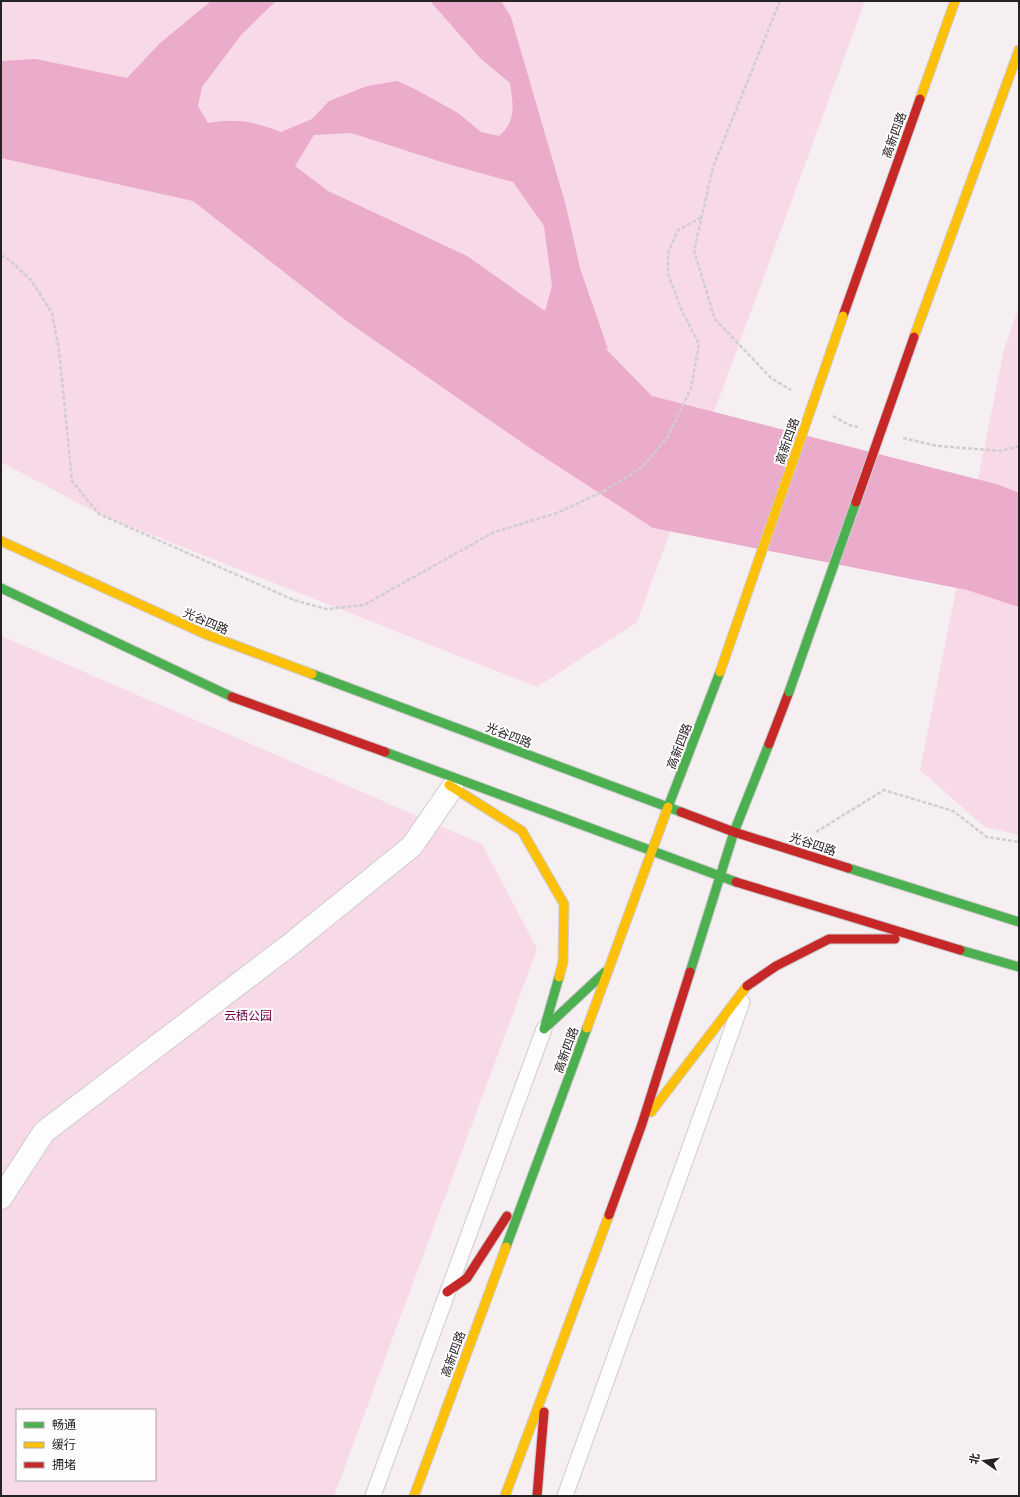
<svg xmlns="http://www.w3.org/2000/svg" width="1020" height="1497" font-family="'IBM Plex Sans','Noto Sans SC',sans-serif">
<rect width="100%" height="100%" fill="#f5eff2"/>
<path fill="#f8d9e7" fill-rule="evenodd" d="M1,1H865L637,622L537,687L99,514L1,462Z
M1019,307V835L985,827L920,770L1004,349Z
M1,636L482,844L537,949L334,1496H1ZM17,1410H155V1480H17Z"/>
<path fill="#ebabca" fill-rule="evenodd" d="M211,1H276L242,34L202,87L198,106L208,123C238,118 253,122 281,132L312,119L329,101L367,86L397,81L417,90L458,113L481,132L499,136C517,120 513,104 510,83L481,59L430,1H501L511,17L566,206L580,268L608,349L604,347L652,396L996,484L1019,493V607L967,590L653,528L527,446L348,322L193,201L1,158V61L36,59L127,78L160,43ZM351,133L448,164L513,182L544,226L552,286L545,311L467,256L328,191L295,166L314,135Z"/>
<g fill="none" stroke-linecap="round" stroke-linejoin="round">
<defs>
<path id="lane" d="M373,1496L544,1029
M565,1496L742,1002"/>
<path id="street" d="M1,1198L44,1132L291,944L412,846L452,788"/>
<path id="fast" d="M1,588L232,697
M312,674L681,812
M385,752L736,882
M668,807L720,672
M848,868L1019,922
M960,950L1019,967
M690,972L734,832L769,744
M544,1029L559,977
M544,1029L605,972
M506,1247L587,1028"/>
<path id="slow" d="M920,99L955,1
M914,337L1019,50
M1,541L205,634L312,674
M449,785L522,831L564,904L563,962L559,977
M587,1028L668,807
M651,1112L747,986
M414,1496L506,1247
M505,1496L609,1215"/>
<path id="jam" d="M843,316L920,99
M232,697L385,752
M769,744L789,692
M681,812L734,832L848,868
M736,882L960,950
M747,986L776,966L829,939H895
M609,1215L642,1124L690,972
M447,1292L467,1278L507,1216
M537,1496L544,1412"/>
</defs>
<use href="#lane" stroke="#cfcbcd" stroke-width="17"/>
<use href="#street" stroke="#cfcbcd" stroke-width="24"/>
<use href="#fast" stroke="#cfcbcd" stroke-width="11"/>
<use href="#slow" stroke="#cfcbcd" stroke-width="11"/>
<use href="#jam" stroke="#cfcbcd" stroke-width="11"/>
<path stroke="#d0cecf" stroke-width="2.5" stroke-dasharray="4 2" stroke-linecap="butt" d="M780,1L713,167L694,251L715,319L771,378L791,390
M1,256L6,257L31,280L52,313L59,350L72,481L99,514L294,600L326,609L364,605L494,532L557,513L604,491L641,468L667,438L691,388L699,344L683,313L668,274V253L678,230L702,217
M833,416L849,425L858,427
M903,438L938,446L1001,451L1019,446
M816,832L884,790L953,811L987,837L1019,842"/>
<use href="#lane" stroke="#fefdfd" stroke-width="15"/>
<use href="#street" stroke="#fefdfd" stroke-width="22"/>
<use href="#fast" stroke="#4caf50" stroke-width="9"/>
<use href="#slow" stroke="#ffc107" stroke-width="9"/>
<use href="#jam" stroke="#c62828" stroke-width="9"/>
<defs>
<path id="fast-bridge" d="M789,692L856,502"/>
<path id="slow-bridge" d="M720,672L843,316"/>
<path id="jam-bridge" d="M856,502L914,337"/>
</defs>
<use href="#fast-bridge" stroke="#cfcbcd" stroke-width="11" stroke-linecap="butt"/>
<use href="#slow-bridge" stroke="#cfcbcd" stroke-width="11" stroke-linecap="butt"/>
<use href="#jam-bridge" stroke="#cfcbcd" stroke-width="11" stroke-linecap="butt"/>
<use href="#fast-bridge" stroke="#4caf50" stroke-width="9"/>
<use href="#slow-bridge" stroke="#ffc107" stroke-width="9"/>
<use href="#jam-bridge" stroke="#c62828" stroke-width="9"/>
</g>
<g text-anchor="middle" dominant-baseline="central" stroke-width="4" stroke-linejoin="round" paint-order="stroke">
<g font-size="12" fill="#252223" stroke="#fffdfd">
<text transform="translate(894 135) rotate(-70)">高新四路</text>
<text transform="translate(787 441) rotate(-71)">高新四路</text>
<text transform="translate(206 621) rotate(23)">光谷四路</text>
<text transform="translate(509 735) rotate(21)">光谷四路</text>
<text transform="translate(679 746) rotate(-69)">高新四路</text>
<text transform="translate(813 844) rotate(18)">光谷四路</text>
<text transform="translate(566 1050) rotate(-70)">高新四路</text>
<text transform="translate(453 1354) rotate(-70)">高新四路</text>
</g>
<g font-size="12" fill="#6e0046" stroke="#fffdfd">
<text x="248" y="1015">云栖公园</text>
</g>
</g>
<rect width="1020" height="1497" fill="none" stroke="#252223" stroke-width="4"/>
<rect x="16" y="1409" width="140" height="72" fill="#fffdfd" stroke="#a8a5a6"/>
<rect x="24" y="1422" width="20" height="6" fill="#4caf50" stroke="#a8a5a6"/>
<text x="52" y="1429" font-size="12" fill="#252223">畅通</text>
<rect x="24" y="1442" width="20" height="6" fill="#ffc107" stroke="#a8a5a6"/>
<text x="52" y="1449" font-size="12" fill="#252223">缓行</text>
<rect x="24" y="1462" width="20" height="6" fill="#c62828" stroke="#a8a5a6"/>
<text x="52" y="1469" font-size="12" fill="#252223">拥堵</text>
<g transform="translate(984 1461) rotate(283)" stroke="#fffdfd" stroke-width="3" paint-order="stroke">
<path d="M0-3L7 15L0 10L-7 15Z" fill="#252223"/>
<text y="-6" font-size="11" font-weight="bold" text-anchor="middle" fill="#252223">北</text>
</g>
</svg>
